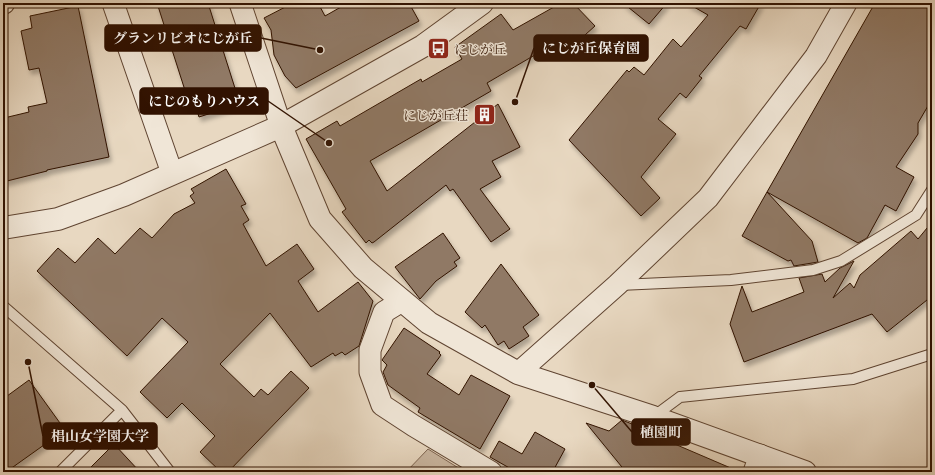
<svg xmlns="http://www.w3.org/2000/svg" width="935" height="475" font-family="'IM FELL French Canon','Noto Serif JP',serif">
<defs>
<filter id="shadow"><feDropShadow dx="2.5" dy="4.5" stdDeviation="2" flood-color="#0004"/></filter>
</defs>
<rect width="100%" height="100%" fill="#e8d8c1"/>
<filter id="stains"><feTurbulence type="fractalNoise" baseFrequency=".005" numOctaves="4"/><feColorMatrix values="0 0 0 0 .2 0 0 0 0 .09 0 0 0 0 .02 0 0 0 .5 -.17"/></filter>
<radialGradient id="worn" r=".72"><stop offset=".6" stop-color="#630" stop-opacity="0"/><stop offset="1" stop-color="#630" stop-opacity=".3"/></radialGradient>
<path fill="#c9b6a0" stroke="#7d6450" d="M428,449L465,472H406Z"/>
<path fill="#907965" stroke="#311201" filter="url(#shadow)" d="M157,3H208L240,104L199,117L195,104L190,106Z
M293,3H318L325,16L348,3H409L419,21L296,88L285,76L274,55L271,30L264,18Z
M561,3H573L595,26L566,52L557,42L487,83L491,91L370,161L387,191L498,104L520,147L492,161L501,177L480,189L510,229L491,242L453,189L450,191L446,185L374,242L372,243L369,240L366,243L342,212L346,209L306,139L337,121L340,126L421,79L422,82L462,59L455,47L501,14L513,30Z
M623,3H667L649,24Z
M687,3H761L746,29L740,26L699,76L702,78L686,98L680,93L658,119L676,134L641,177L660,198L641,216L569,140L627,70L629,72L634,67L644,75L673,39L681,47L708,15Z
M875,3H932V99L918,123V134L896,167L914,177L896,211L885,205L867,238L858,243L767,192Z
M78,6L109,157L47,170V171L3,182V131L7,130L4,118L29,112L28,107L47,103L39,68L29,70L21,31L32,28L30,16Z
M226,169L246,204L241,206L249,220L243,224L266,266L297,244L314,269L298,281L318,312L358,282L373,301L359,346L345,355L342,352L335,356L333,353L311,367L270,313L220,364L254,397L261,389L268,395L291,371L309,388L228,472H221L200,452L215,436L182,403L167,418L140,392L188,342L162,318L127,356L37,271L58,248L75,263L98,238L115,254L140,228L152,238L174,214L195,203L190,196L194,193L191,189Z
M767,192L812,241L818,262L794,266L791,260L788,261L742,236Z
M932,222V296L887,332L872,314L744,362L730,324L742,286L752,312L804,292L799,278L822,274L825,282L840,268L854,261L833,298L850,283L854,288L860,275L911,231L918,239Z
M443,233L460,258L454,262L457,266L436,281L420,299L395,267Z
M501,264L539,315L523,327L529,336L509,349L504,341L498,345L485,325L482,328L465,312Z
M404,328L440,352L439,353L441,355L427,374L459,395L471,375L510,396L480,449L418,412L420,408L388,385L383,372L387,365L382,360Z
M29,380L65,430L6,472H3V399Z
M622,420L657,434L656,436L740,472H626L586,423L609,431Z
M535,432L565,449L553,471L554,472H512L513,470L490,457L499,441L522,454Z
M114,444L140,472H86Z"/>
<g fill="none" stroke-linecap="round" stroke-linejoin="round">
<defs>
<path id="service" d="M619,285L731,280L813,270L841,261L916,215L932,190
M3,306L122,410L170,472
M653,417L680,397L853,379L932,354
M60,472L122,410"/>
<path id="minor" d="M3,3H4
M113,3L172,173
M240,3L281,126
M402,301L384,312L370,350V372L382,405L414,426L491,472
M518,373L617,285L708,198L816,56L846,3
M754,472L760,455"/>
<path id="tertiary" d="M281,126L320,219L363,268L429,323L518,373L653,417L805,472
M3,228L58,219L124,195L281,126L423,46L482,3"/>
</defs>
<use href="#service" stroke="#5f4431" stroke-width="12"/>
<use href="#minor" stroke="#5f4431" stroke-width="23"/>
<use href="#tertiary" stroke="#5f4431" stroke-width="24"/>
<use href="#service" stroke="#f0e6d7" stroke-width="10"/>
<use href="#minor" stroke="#f0e6d7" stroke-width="21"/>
<use href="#tertiary" stroke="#f0e6d7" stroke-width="22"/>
</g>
<defs>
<symbol id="bus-square" viewBox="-11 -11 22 22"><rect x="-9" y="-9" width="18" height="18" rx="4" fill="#8f2418" stroke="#f0e6d7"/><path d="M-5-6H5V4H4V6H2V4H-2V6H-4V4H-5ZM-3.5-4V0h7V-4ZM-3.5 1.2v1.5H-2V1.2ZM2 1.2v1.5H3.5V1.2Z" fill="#fff"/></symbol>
<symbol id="building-square" viewBox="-11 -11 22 22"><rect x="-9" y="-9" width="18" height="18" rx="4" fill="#8f2418" stroke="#f0e6d7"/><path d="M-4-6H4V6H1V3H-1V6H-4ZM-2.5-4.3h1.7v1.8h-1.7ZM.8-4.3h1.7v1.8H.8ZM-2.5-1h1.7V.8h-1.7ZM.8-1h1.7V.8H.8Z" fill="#fff"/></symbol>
</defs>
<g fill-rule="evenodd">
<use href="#bus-square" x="426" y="36" width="25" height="25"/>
<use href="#building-square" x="472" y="102" width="25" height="25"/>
</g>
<g text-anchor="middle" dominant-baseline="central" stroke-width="3" stroke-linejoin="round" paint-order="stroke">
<g font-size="13" fill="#311201" stroke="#f0e6d7" text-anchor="start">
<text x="454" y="49">にじが丘</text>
<text x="468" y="115" text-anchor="end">にじが丘荘</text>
</g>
</g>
<path fill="none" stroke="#311201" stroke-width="1.5" d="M320 50L261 38M515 102L534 48M329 143L268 101M592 385L632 432M28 362L43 436"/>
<g fill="#311201" stroke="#f0e6d7" stroke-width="1.5">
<circle cx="320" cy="50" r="4"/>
<circle cx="515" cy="102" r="4"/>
<circle cx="329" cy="143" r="4"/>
<circle cx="592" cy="385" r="4"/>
<circle cx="28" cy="362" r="4"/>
</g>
<g fill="#311201" stroke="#311201" stroke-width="1.5">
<rect x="105" y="25" width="156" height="26" rx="4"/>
<rect x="534" y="35" width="114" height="26" rx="4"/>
<rect x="140" y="88" width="128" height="26" rx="4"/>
<rect x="632" y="419" width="58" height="26" rx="4"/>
<rect x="43" y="423" width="114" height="26" rx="4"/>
</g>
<g font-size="14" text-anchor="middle" font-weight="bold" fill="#fff">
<text x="183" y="43">グランリビオにじが丘</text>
<text x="591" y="53">にじが丘保育園</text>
<text x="204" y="106">にじのもりハウス</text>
<text x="661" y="437">植園町</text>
<text x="100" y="441">椙山女学園大学</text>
</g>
<rect width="935" height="475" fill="none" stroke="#e8d8c1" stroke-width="16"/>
<rect x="4" y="4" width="927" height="467" fill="none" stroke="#311201" stroke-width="2"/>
<rect x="8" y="8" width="919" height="459" fill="none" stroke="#311201"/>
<rect width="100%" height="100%" filter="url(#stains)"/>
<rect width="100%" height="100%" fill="url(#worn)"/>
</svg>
